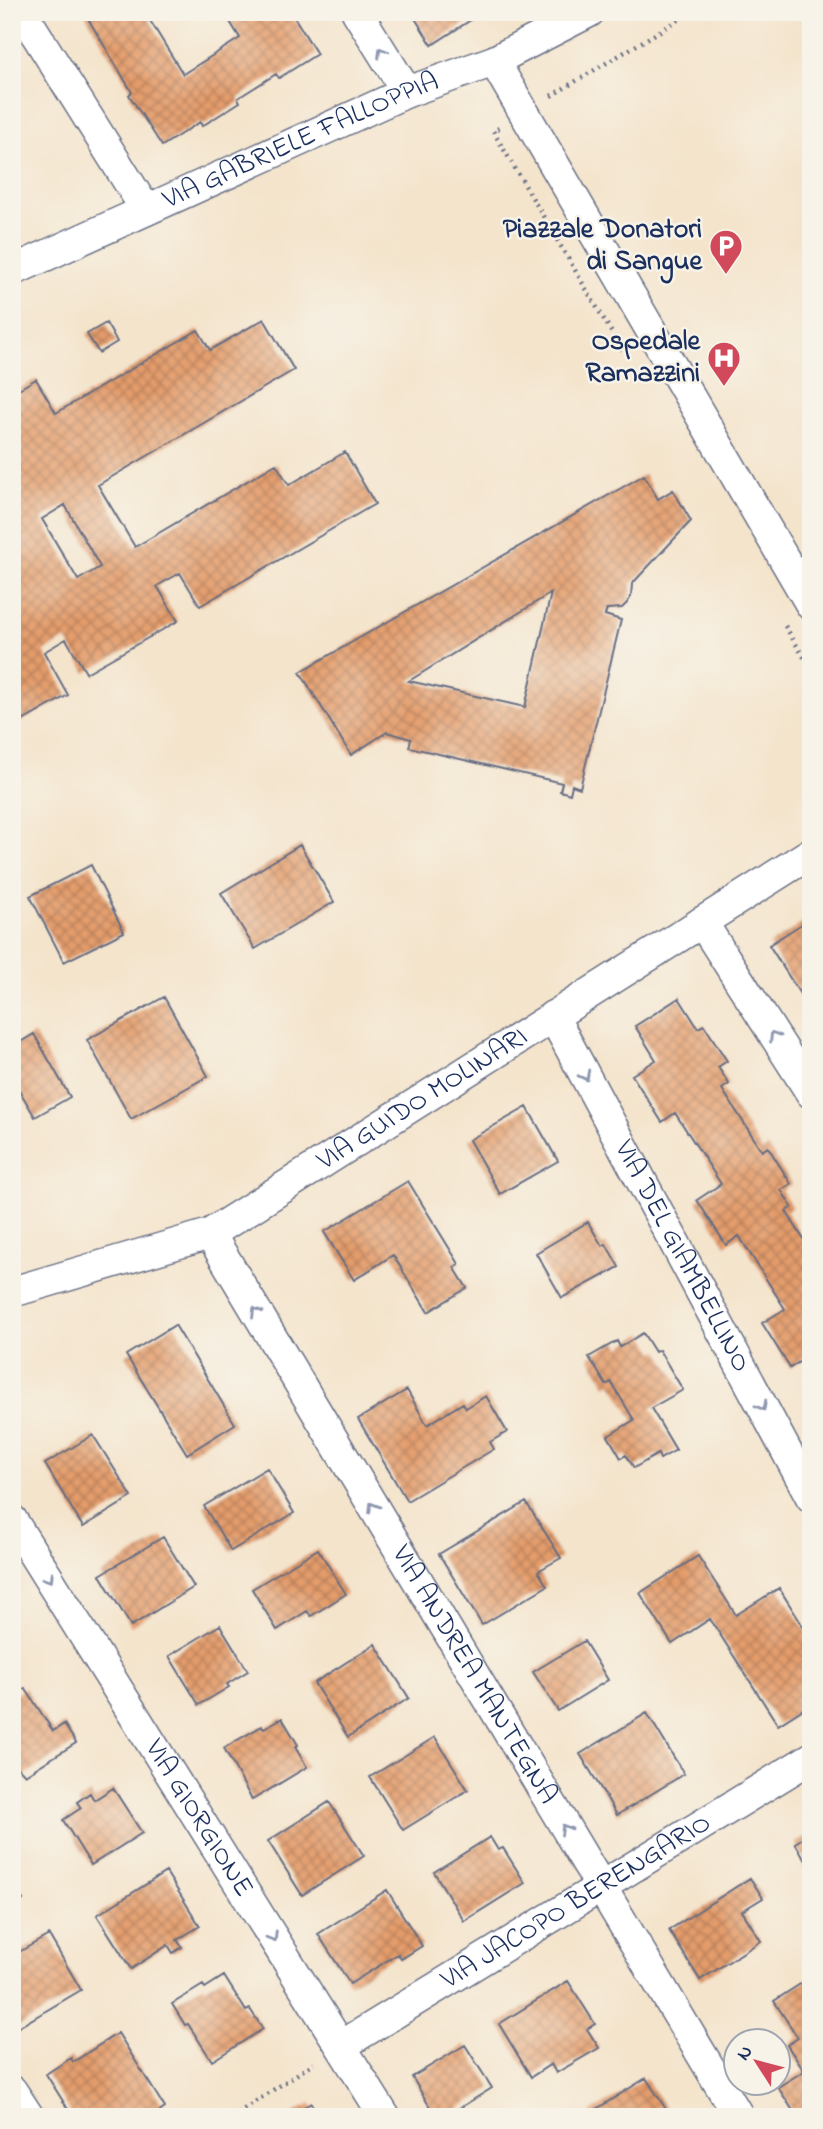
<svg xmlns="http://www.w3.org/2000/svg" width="823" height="2129" font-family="'Indie Flower',sans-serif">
<defs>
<pattern id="building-cross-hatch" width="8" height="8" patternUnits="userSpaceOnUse" patternTransform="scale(1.75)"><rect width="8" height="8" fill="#e49c6b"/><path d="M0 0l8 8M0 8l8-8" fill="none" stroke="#b8805b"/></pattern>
</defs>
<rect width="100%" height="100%" fill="#f7f3e8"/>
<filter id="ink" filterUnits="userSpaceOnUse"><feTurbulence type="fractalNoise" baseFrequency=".0143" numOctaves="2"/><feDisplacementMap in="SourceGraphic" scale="14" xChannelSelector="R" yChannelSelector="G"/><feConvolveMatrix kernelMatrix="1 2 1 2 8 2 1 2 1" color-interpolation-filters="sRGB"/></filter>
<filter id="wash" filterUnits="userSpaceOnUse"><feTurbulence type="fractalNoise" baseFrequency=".00686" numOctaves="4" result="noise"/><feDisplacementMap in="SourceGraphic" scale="28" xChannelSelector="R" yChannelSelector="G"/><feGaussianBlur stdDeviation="1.57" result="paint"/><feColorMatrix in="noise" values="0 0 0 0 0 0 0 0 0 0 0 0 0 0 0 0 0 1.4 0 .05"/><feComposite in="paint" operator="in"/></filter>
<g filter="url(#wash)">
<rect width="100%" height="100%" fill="#f4e4cc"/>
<g id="blocks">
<path fill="url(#building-cross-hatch)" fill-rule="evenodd" d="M84,12H153L155,16L149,19L183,74L240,38L224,12H291L317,54L279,78L276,74L238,98L240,102L202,126L200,122L162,146L129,95L132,92Z
M411,12H483L432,45Z
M264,319L294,370L98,485L135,547L276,464L289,485L345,452L375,504L200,606L180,573L157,586L178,621L86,673L66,639L44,652L68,695L12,727V618L15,616L12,611V393L36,379L56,413L198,330L210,350ZM65,505L100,567L78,580L42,519Z
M106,323L117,342L99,353L87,334Z
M644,475L658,499L673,490L691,521L632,584L631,597L627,603L622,608L607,609L605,615L621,620L580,788L572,785L570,794L560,791L562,783L409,747L411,739L387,732L351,755L300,672ZM551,593L525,707L409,681Z
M300,845L334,902L255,949L221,893Z
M91,865L124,932L64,962L30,896Z
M811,918V991L802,997L769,945Z
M164,997L208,1076L131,1119L87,1040Z
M679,998L698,1028L704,1025L727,1061L718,1067L729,1084L722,1089L762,1151L768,1147L791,1184L781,1190L792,1207L786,1211L811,1251V1354L790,1368L762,1323L785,1309L739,1236L726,1245L697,1200L721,1184L675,1113L662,1122L632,1075L656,1060L635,1026Z
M34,1034L70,1097L35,1117L12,1078V1047Z
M527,1107L558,1161L500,1194L469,1140Z
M408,1181L459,1264L454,1267L467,1288L428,1312L393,1255L354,1280L324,1232Z
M588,1222L602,1246L606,1244L619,1267L562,1298L536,1253Z
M175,1325L235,1424L187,1454L126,1355Z
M643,1333L655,1352L659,1350L683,1390L651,1408L676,1450L660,1459L658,1454L634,1468L626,1455L621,1458L608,1436L634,1420L611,1382L606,1385L589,1357L617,1341L620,1347Z
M407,1390L427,1425L463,1403L466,1408L486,1396L507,1432L490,1442L494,1449L407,1501L358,1419Z
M93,1435L132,1497L83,1527L45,1464Z
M267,1468L294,1513L231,1551L204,1506Z
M526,1502L561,1558L538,1571L547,1586L482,1625L439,1554Z
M163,1537L194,1587L131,1626L100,1575Z
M318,1549L346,1594L311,1616L307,1611L277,1630L252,1589Z
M698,1556L736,1615L779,1588L811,1639V1704L778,1725L710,1619L672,1644L640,1593Z
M220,1625L248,1671L227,1684L229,1687L199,1705L169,1656Z
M584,1641L608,1680L558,1711L533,1672Z
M375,1644L409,1698L348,1737L314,1683Z
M25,1688L53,1731L64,1724L76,1743L25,1775L12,1761V1696Z
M647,1713L684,1774L617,1815L580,1754Z
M282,1718L298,1745L295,1747L307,1767L252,1800L224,1748L262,1726L264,1728Z
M435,1737L468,1790L403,1830L370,1777Z
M113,1788L142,1833L91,1865L63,1820L81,1808L77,1802L90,1793L94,1800Z
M329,1802L364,1856L302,1895L268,1841Z
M811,1833V1869L795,1843Z
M490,1837L498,1850L503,1848L525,1883L464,1921L434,1872Z
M166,1872L200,1926L177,1940L182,1947L173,1953L168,1945L131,1969L97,1915Z
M750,1878L763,1898L742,1911L761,1941L700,1980L669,1930Z
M12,1883L23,1900L12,1907Z
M387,1890L422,1946L401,1959L398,1954L350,1984L318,1934Z
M49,1935L81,1990L12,2031V1956Z
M224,1976L246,2011L250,2009L263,2029L212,2061L188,2024L185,2025L172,2004L203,1985L205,1988Z
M811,1977V2117H797L778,2087L804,2071L787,2045L798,2038L774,2001Z
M568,1981L595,2024L587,2029L599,2048L556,2073L551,2064L531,2077L499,2024Z
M118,2033L165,2108L152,2117H73L46,2074L71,2058L73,2062Z
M465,2045L492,2088L445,2117H436L412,2077Z
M646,2078L671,2117H593L590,2113Z
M311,2103L319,2117H287Z"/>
</g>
</g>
<g filter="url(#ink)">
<use href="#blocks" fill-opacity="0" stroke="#676e84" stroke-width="2"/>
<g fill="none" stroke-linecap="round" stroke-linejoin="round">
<defs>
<g id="street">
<path d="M22,12L146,210"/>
<path d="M357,12L407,92"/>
<path d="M494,61L811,605"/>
<path id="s1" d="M12,271L407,92L494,61L589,12"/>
<path d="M702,922L811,1093"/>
<path id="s2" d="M553,1016L811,1497"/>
<path id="s3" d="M210,1234L739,2117"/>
<path id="s4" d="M12,1292L210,1234L811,853"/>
<path id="s5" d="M12,1520L385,2117"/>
<path id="s6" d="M341,2046L811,1758"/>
<path d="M12,2091L29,2117"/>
</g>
</defs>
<use href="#street" stroke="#676e84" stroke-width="33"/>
<path stroke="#676e84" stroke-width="4.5" stroke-dasharray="2 5" stroke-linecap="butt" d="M551,96L692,12
M499,128L493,131L622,350
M785,626L811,669
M232,2117L314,2063"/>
<use href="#street" stroke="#fff" stroke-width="30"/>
</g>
<defs><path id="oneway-chevron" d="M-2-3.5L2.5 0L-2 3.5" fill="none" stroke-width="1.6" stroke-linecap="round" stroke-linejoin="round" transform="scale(1.75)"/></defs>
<g stroke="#8d97ae">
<use href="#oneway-chevron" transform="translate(382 52) rotate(-122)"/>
<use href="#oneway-chevron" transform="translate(774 1036) rotate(-122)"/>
<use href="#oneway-chevron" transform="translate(585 1076) rotate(62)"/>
<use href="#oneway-chevron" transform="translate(256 1312) rotate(-121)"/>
<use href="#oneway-chevron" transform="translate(762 1406) rotate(62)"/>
<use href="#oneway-chevron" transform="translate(373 1507) rotate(-121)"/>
<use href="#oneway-chevron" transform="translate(49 1578) rotate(58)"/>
<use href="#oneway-chevron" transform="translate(565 1829) rotate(-121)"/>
<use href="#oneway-chevron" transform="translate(273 1937) rotate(58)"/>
</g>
</g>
<defs>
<symbol id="parking-pin" viewBox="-11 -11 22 30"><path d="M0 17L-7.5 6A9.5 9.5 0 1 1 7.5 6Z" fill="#d1495b" stroke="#f7f3e8"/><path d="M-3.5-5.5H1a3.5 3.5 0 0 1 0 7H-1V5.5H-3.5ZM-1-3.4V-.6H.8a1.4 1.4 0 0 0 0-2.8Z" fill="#fff"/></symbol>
<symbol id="hospital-pin" viewBox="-11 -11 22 30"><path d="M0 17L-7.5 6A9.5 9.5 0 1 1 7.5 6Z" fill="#d1495b" stroke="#f7f3e8"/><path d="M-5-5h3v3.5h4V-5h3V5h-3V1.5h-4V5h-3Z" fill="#fff"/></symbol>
</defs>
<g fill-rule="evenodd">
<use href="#parking-pin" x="707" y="227" width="38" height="52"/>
<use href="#hospital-pin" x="705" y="339" width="38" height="52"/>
</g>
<g text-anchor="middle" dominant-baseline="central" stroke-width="5" stroke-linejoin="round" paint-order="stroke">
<g font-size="28" fill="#1b2f5e" stroke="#f7f3e8">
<text stroke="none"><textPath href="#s1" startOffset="317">VIA GABRIELE FALLOPPIA</textPath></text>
<text stroke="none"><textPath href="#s4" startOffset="458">VIA GUIDO MOLINARI</textPath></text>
<text stroke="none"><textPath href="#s2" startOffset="273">VIA DEL GIAMBELLINO</textPath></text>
<text stroke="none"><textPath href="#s3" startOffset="514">VIA ANDREA MANTEGNA</textPath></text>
<text stroke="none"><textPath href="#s5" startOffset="352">VIA GIORGIONE</textPath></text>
<text stroke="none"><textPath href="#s6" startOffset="276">VIA JACOPO BERENGARIO</textPath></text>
</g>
<g font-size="28" font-weight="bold" fill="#1b2f5e" stroke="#f7f3e8" text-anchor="end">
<text x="702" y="230">Piazzale Donatori<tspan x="702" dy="32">di Sangue</tspan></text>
<text x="700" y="342">Ospedale<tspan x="700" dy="32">Ramazzini</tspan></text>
</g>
</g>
<rect width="823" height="2129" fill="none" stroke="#f7f3e8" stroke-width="42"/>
<g transform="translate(757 2062) rotate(306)"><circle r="33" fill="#f7f3e8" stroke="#9fa5b1" stroke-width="2"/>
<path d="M0-5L12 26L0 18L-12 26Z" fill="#d1495b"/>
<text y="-10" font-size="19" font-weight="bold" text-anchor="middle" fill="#1b2f5e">N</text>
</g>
</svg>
